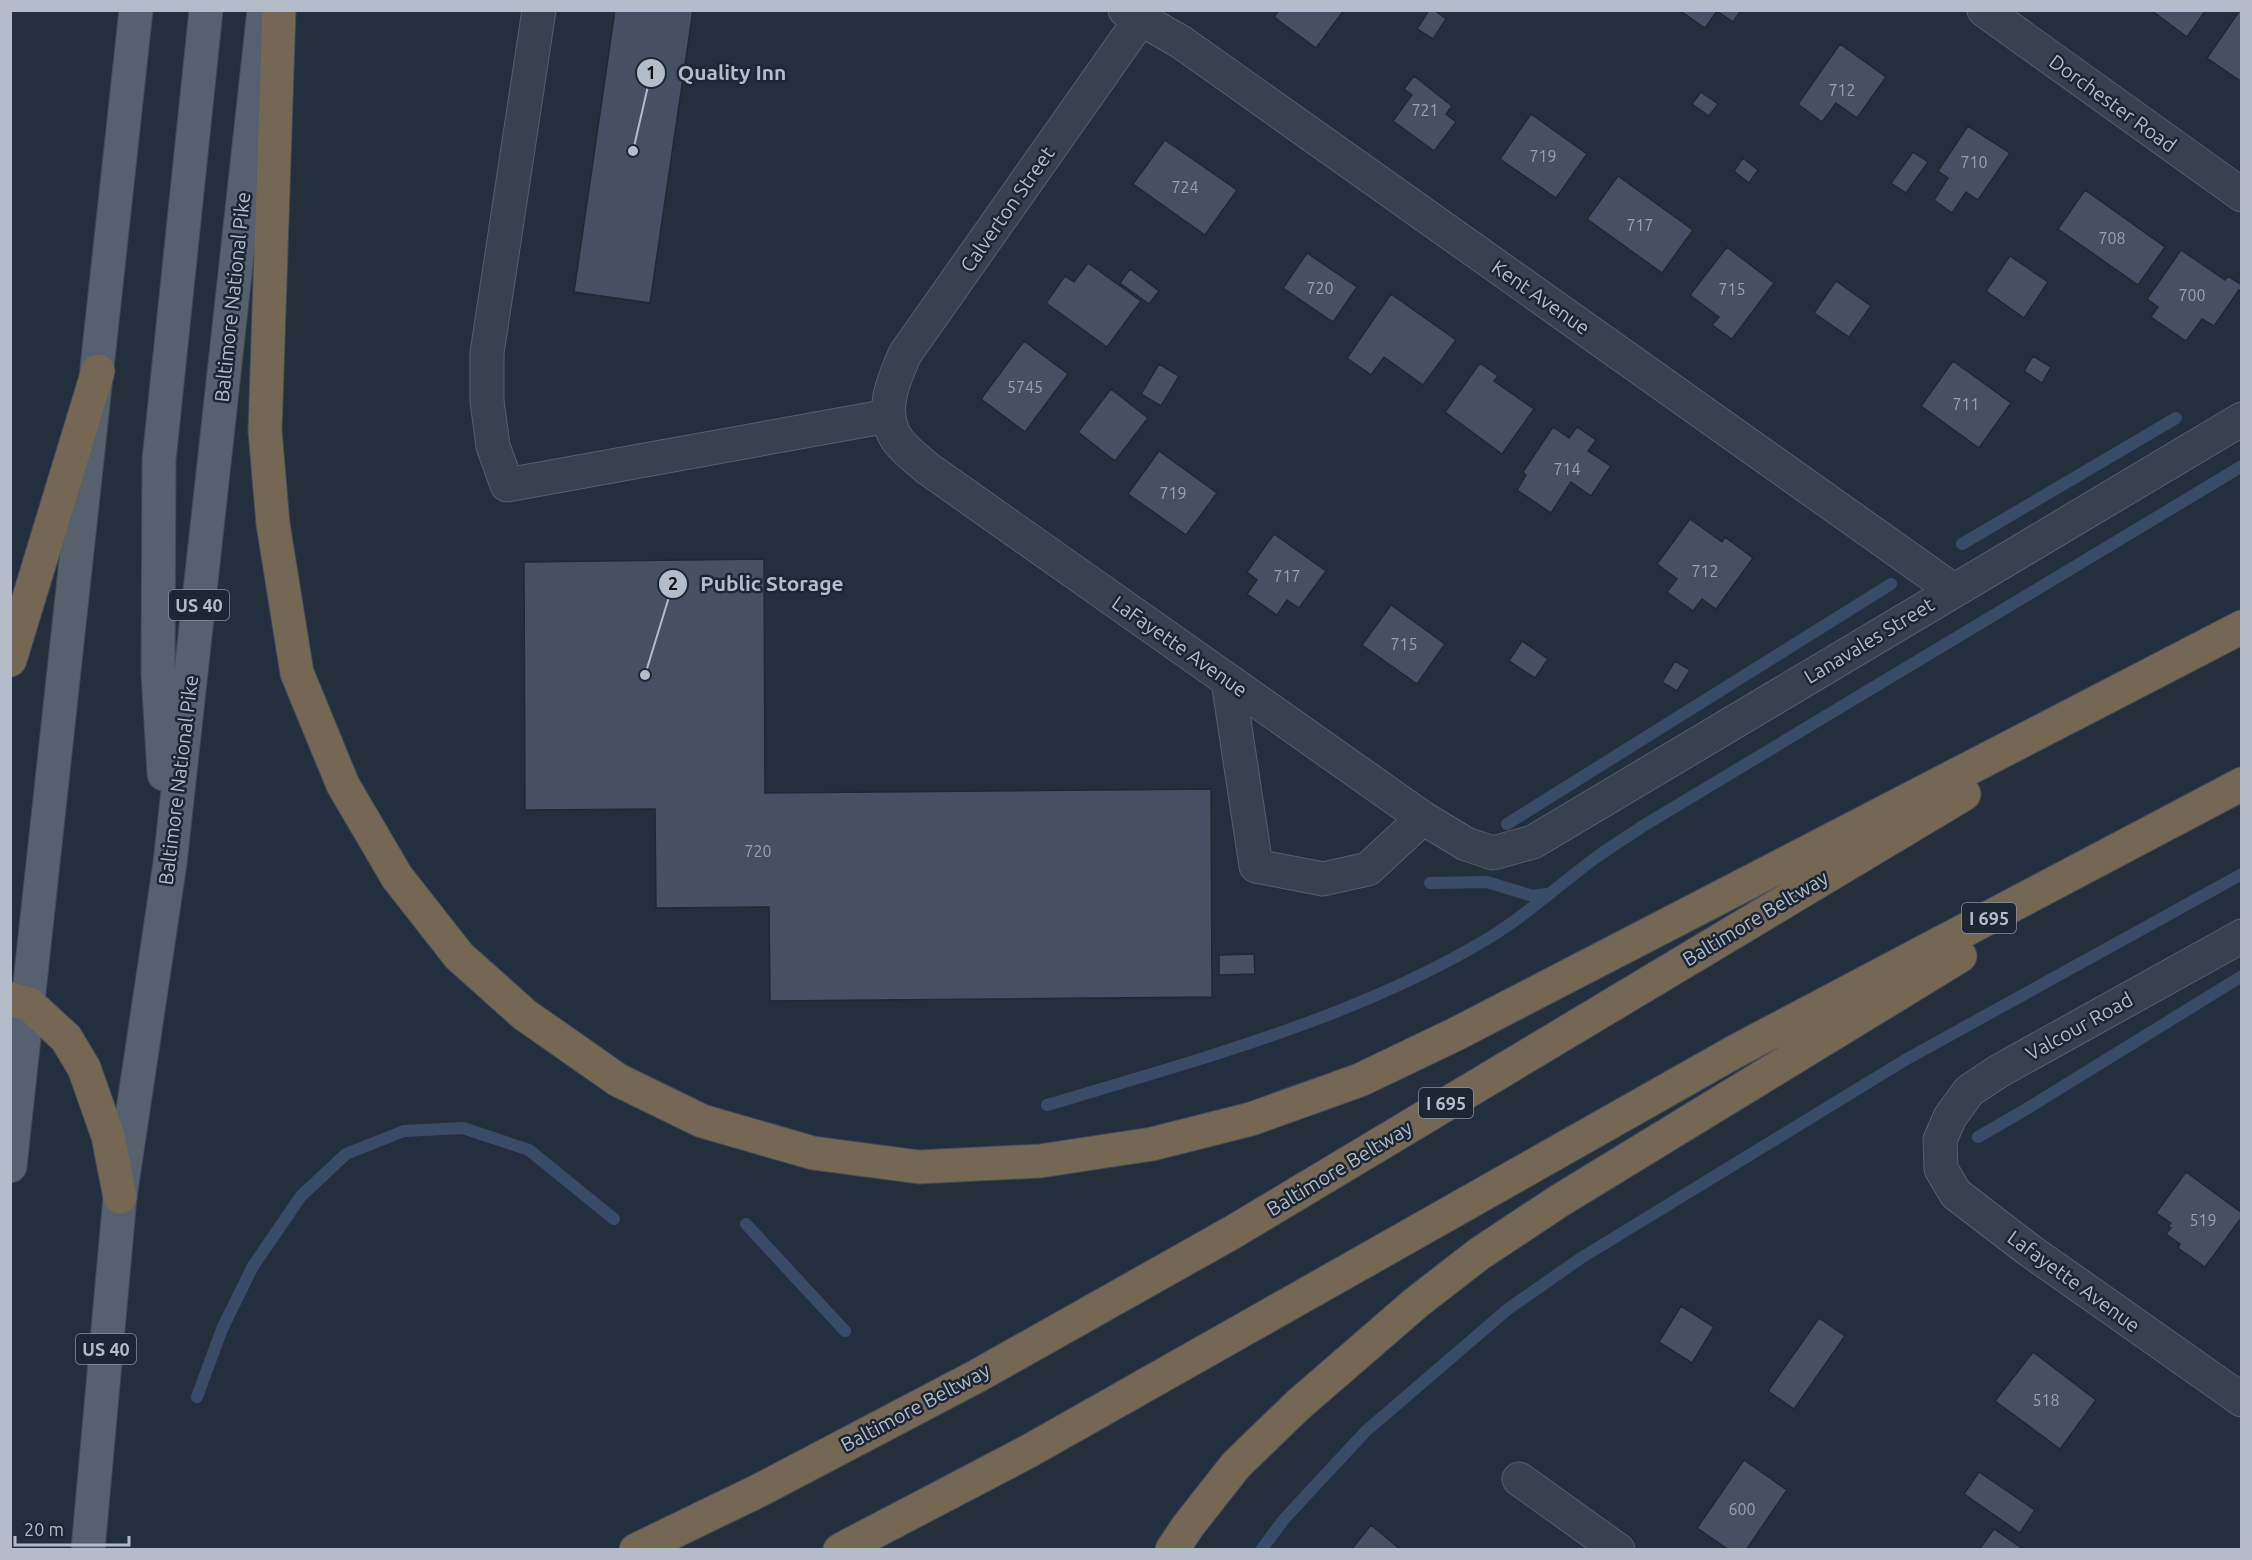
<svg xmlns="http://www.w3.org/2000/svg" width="2252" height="1560" font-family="Ubuntu,sans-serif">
<rect width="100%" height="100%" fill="#242f3e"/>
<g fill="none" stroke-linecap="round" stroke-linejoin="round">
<path stroke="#394c67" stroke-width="12" d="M1962,544L2176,418
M1507,824L1891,584
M1430,883L1487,882L1533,896L1546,894
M1047,1105C1194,1061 1360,1017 1492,936C1528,914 1560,884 1594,859C1610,847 1627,837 1643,826L2242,466
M1978,1137L2023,1111L2242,976
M746,1224L845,1331
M197,1397L222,1329L253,1266L301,1196L346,1154L404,1131L463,1128L529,1150L614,1219
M1261,1550L1285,1518L1366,1431L1508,1309L1581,1258L1905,1060L2242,874"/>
</g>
<path fill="#455162" stroke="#1f2835" stroke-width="1.5" d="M615,10H693L650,303L574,292Z
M1279,10H1344L1316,48L1274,17Z
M1429,10H1434L1446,19L1433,39L1417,29Z
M1679,10H1741L1733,22L1717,11L1705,28Z
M2151,10H2206L2187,37Z
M2240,10H2242V82L2207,58Z
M1840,44L1886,77L1857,118L1836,103L1822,122L1798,104Z
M1414,76L1452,106L1446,114L1456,122L1434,151L1393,121L1412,95L1404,89Z
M1701,92L1718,104L1709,116L1692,104Z
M1531,114L1587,154L1556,198L1500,159Z
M1968,126L2010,153L1978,200L1966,192L1952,213L1934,200L1948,178L1938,171Z
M1165,140L1237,190L1205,235L1133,184Z
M1913,152L1928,162L1906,193L1891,183Z
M1743,158L1758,170L1749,183L1734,171Z
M1618,176L1693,230L1662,273L1587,219Z
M2085,190L2165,247L2138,285L2058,229Z
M1727,247L1774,283L1732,339L1712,325L1719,317L1690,295Z
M2181,250L2225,280L2228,276L2242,285V291L2239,290L2214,326L2202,319L2186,341L2151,317L2158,307L2147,299Z
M1307,253L1357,287L1333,322L1283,288Z
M2010,256L2048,282L2024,318L1986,291Z
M1088,263L1141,301L1107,347L1046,303L1065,276L1074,282Z
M1130,269L1159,291L1149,304L1120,283Z
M1836,281L1871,306L1849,337L1814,313Z
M1391,294L1456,340L1423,385L1384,357L1371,375L1347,358Z
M1024,341L1068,374L1025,432L981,399Z
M2033,356L2051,367L2042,383L2024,371Z
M1953,361L2011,403L1979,448L1921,406Z
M1480,363L1498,376L1494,381L1534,409L1502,454L1445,412Z
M1159,364L1179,376L1161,406L1141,394Z
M1111,389L1148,418L1115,461L1078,432Z
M1553,427L1569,438L1577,427L1596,440L1588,451L1611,466L1591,496L1571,482L1551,513L1517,490L1526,475L1523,472Z
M1159,451L1217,493L1186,535L1128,494Z
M1690,519L1722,542L1725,537L1753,558L1716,609L1702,599L1693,611L1667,592L1677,579L1657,564Z
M1274,534L1326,571L1299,608L1287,600L1277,615L1247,594L1257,580L1247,572Z
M764,559L765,793L1211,789L1212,997L770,1001L769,907L656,908L655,809L525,810L524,562Z
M1391,605L1445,644L1417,684L1362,645Z
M1522,641L1548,659L1535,678L1509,661Z
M1675,661L1690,670L1677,691L1662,682Z
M1254,954L1255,974L1219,975V955Z
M2186,1172L2242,1213V1217L2205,1267L2178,1248L2180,1244L2166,1234L2171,1228L2168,1226L2171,1223L2156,1213Z
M1681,1306L1714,1327L1692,1363L1659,1342Z
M1819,1318L1845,1336L1794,1409L1768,1391Z
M2033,1352L2096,1400L2060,1449L1995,1401Z
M1744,1460L1787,1490L1746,1550H1729L1697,1528Z
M1979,1472L2035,1510L2020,1533L1964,1494Z
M1371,1525L1401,1550H1351Z
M1994,1529L2023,1549V1550H1979Z"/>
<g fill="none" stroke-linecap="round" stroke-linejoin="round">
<defs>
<path id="minor" d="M539,10L487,353V401L493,446L507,485L888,416
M1125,10L1181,42L1953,590
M1147,10L905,354C893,381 878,415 899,442C907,452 918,460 927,468L1423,818L1466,844L1493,853L1533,842L2242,419
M1984,10L2242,195
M1228,681L1256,866L1323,879L1368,869L1423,818
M2242,936L1999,1071L1969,1091L1950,1117L1940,1140L1941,1169L1956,1194L2029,1250L2242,1400
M1519,1479L1618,1550"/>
<path id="major" d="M164,774L158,672L159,460L206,10
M10,1166L136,10
M88,1550L120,1197L170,863L264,10"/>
<path id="highway" d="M279,10L265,431L273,524L297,673L343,785L397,877L459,956L525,1015L618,1080L702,1121L813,1153L919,1167L1040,1161L1152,1144L1251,1119L1360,1080L1456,1034L2242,627
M10,660L98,371
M10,999L29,1004L66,1038L84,1068L108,1136L120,1197
M636,1550L760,1490L977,1376L1233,1232L1964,794
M840,1550L1029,1451L1736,1051L2242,784
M1172,1550L1188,1526L1236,1465L1298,1405L1417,1302L1479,1254L1559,1201L1960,956"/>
</defs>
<use href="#minor" stroke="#565f6c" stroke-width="35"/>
<use href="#major" stroke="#414a57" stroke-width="35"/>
<use href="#highway" stroke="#434c59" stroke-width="35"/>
<use href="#minor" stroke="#38414e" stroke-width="33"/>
<use href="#major" stroke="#56606e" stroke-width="33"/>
<use href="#highway" stroke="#746855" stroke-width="33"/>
</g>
<g text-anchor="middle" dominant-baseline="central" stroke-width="5" stroke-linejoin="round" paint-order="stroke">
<g font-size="16" fill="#98a1af">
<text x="1842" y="90">712</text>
<text x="1425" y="110">721</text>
<text x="1543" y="156">719</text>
<text x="1974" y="162">710</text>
<text x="1185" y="187">724</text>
<text x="1640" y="225">717</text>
<text x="2112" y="238">708</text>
<text x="1320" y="288">720</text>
<text x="1732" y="289">715</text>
<text x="2192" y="295">700</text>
<text x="1025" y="387">5745</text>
<text x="1966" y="404">711</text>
<text x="1567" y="469">714</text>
<text x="1173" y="493">719</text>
<text x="1705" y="571">712</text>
<text x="1287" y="576">717</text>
<text x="1404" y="644">715</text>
<text x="758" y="851">720</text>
<text x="2203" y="1220">519</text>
<text x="2046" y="1400">518</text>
<text x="1742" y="1509">600</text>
</g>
<g fill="#1d2633" stroke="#878f9c" stroke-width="1.5">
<rect x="169" y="590" width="60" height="30" rx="4.5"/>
<rect x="1962" y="903" width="54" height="30" rx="4.5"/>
<rect x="1419" y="1088" width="54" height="30" rx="4.5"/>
<rect x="76" y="1334" width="60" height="30" rx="4.5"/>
</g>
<g font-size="18" font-weight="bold" fill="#b4bcc9">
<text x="199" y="605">US 40</text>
<text x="1989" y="918">I 695</text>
<text x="1446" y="1103">I 695</text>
<text x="106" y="1349">US 40</text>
</g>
<g font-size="20" fill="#b4bcc9" stroke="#1d2633">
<text transform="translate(2113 103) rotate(36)">Dorchester Road</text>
<text transform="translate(1007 209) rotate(-55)">Calverton Street</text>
<text transform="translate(232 297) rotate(-84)">Baltimore National Pike</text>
<text transform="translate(1541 297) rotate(35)">Kent Avenue</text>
<text transform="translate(1869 640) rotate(-31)">Lanavales Street</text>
<text transform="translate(1180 646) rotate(35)">LaFayette Avenue</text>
<text transform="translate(178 780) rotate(-83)">Baltimore National Pike</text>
<text transform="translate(1755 918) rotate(-31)">Baltimore Beltway</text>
<text transform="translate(2079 1026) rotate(-29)">Valcour Road</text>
<text transform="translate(1339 1168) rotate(-31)">Baltimore Beltway</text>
<text transform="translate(2074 1281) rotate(36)">Lafayette Avenue</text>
<text transform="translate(915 1407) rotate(-28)">Baltimore Beltway</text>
</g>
</g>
<path fill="none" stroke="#b4bcc9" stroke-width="2" d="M633 151L651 73M645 675L673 584"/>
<g fill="#b4bcc9" stroke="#1d2633" stroke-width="2">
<circle cx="633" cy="151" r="6"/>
<circle cx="645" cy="675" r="6"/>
<circle cx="651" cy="73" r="15"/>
<circle cx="673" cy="584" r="15"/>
</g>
<g font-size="18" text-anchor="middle" font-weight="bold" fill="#111">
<text x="651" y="79">1</text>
<text x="673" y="590">2</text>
</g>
<g font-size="21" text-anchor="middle" font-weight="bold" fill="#b4bcc9" stroke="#1d2633" stroke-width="5" stroke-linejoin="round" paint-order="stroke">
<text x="732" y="80">Quality Inn</text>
<text x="772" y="591">Public Storage</text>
</g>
<rect width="2252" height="1560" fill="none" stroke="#b4bcc9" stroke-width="24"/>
<path d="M15 1536v9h114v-9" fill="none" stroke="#b4bcc9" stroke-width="3"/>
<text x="24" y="1536" font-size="18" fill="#b4bcc9" stroke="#1d2633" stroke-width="4.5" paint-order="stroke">20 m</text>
</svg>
